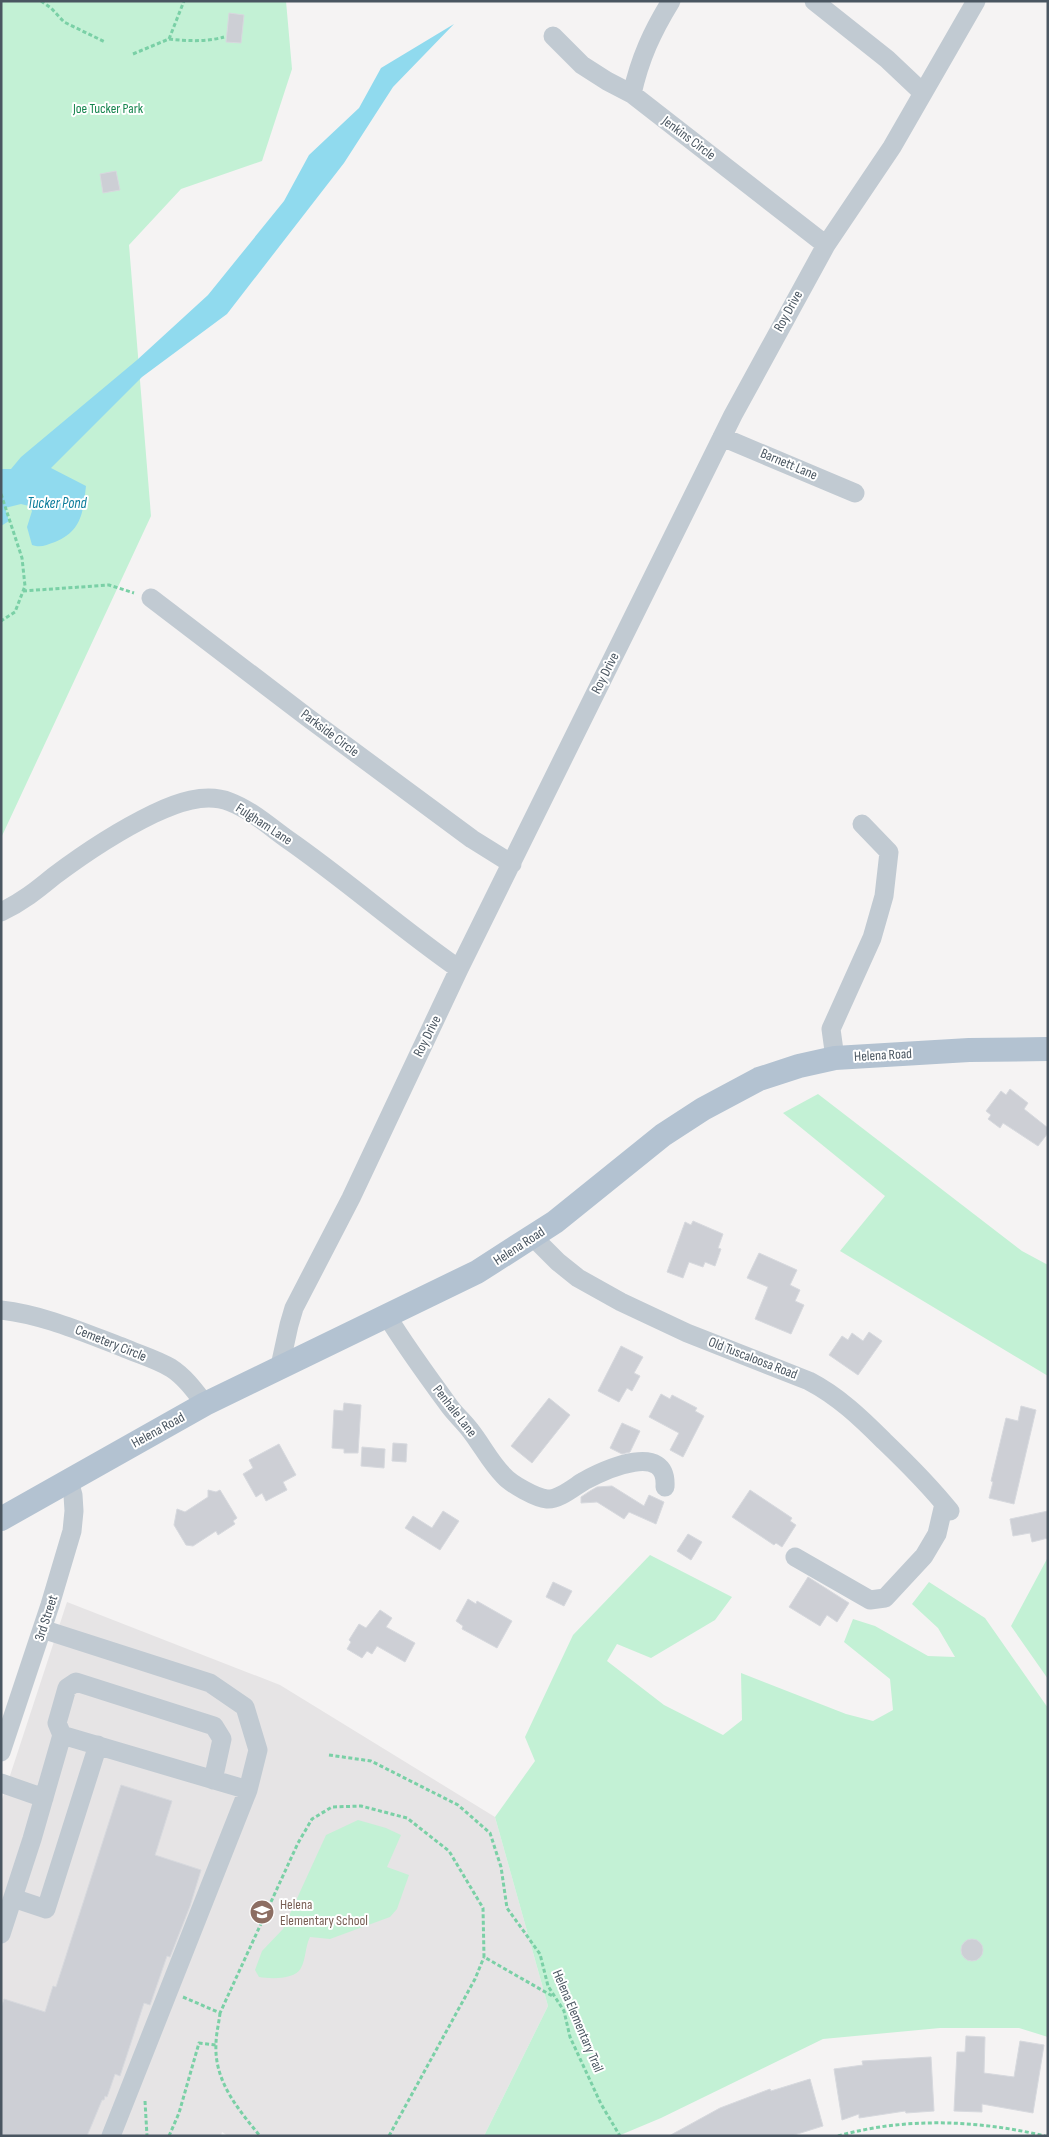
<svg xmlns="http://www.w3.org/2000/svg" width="1049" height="2137" font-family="'Sofia Sans Condensed',sans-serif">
<rect width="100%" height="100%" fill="#f5f3f3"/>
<path fill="#e6e4e5" d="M67,1602L280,1685L495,1817L548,2006L484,2136H228L222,2132L221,2136H1V1803Z"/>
<path fill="#c3f1d5" d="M1,1H286L292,69L262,161L181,189L129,245L151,516L1,838Z
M818,1094L1022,1251L1048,1265V1376L840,1251L885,1196L783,1113Z
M650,1555L732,1597L715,1620L651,1658L617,1644L607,1661L664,1705L723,1735L742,1720L741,1673L846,1714L873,1721L893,1710L890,1679L844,1642L853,1619L875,1626L928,1656L955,1657L938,1628L912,1604L929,1582L985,1618L1048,1708V2037L1019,2028H940L823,2039L661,2118L618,2136H484L548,2006L495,1817L535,1761L525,1737L573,1635Z
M1048,1557V1679L1011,1626Z
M358,1820L386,1828L401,1835L387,1867L409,1875L397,1909L390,1917L330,1939L310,1937C305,1947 306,1959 301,1968C295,1980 270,1979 259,1977L255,1970L262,1951L283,1929L326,1835Z"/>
<path fill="#90daee" d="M454,24L393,87L344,163L227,314L142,377L51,468L86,486C83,512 82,531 55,542C46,545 41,548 32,545L27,527L32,511L29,506L21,504L5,508L9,521L1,526V469H11L21,457L137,360L208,295L284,201L309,155L359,108L381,68Z"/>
<path fill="#cdcfd5" stroke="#d7d9de" d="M229,13L244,15L241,43L226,42Z
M116,171L120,190L103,193L100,174Z
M1010,1089L1028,1103L1024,1109L1048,1128V1133L1038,1146L1003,1123L1000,1128L988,1119L991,1115L986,1111L1001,1091L1006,1095Z
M693,1221L723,1234L718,1248L721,1249L715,1266L705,1262L703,1267L689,1262L683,1278L667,1272L685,1222L691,1225Z
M759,1253L797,1270L790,1285L800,1290L795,1301L804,1305L791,1334L755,1319L768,1287L747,1278Z
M869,1332L882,1341L858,1375L829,1355L842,1336L848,1340L852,1333L863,1341Z
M621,1346L643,1357L634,1373L640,1376L632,1391L627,1388L619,1402L598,1391Z
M661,1394L670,1399L672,1395L697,1408L695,1411L704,1416L683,1457L670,1450L679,1433L649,1417Z
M549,1398L570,1415L532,1463L511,1446Z
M344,1403L361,1405L358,1453H344V1449L332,1448L334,1410L343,1411Z
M1021,1406L1036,1410L1014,1504L989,1498L993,1482L991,1481L1006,1418L1018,1421Z
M622,1423L640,1431L630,1452L622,1454L610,1448Z
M393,1443L407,1444L406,1462L392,1461Z
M279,1444L296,1475L283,1482L287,1490L266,1501L262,1493L256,1497L243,1474L253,1468L249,1460Z
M362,1447L385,1449L384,1468L361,1466Z
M612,1486L644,1506L649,1495L664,1502L656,1524L629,1512L624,1519L597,1502L581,1503V1497L590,1491L597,1487Z
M208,1490L216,1492L220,1490L237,1518L233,1521L235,1524L218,1535L216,1531L193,1546L186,1545L174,1525L177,1509L185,1512L208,1497Z
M750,1490L792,1518L790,1521L796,1525L782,1547L776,1543L774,1545L732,1517Z
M443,1511L459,1521L440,1550L405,1528L413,1516L432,1528Z
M1048,1511V1538L1032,1542L1030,1533L1013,1536L1010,1519Z
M688,1534L702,1542L691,1560L677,1551Z
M808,1577L849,1603L837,1622L827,1615L820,1626L789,1607Z
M553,1582L572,1591L564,1606L546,1597Z
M468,1599L476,1604L477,1601L512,1621L497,1648L462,1629L463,1626L456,1621Z
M380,1610L392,1618L386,1627L415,1643L405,1662L377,1646L372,1654L367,1651L362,1658L347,1649L351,1642L349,1640L359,1624L366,1628Z
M121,1785L172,1801L155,1855L201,1870L190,1906L170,1957L167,1956L150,2005L144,2003L120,2076L115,2074L107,2097L105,2096L104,2100H102L87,2136H1V2008L4,1999L45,2012L53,1986L56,1987Z
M961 1950a11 11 0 1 1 22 0a11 11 0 1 1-22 0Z
M966,2036L985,2037L984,2073L1014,2077L1020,2041L1044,2045L1033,2113L982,2104V2112L954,2111L957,2052H965Z
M931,2057L934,2111L906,2113L905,2111L859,2118V2114L842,2120L834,2069L863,2065L862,2061Z
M810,2079L823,2126L791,2136H669L720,2108L770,2089L771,2091Z"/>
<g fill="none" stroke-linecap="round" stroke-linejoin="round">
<path stroke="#7ad0a6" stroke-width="3" stroke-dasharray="4 2.5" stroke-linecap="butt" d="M41,1L51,8L64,22L105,42
M169,39C188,41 206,42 224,37
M133,54L169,39L184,1
M1,494L22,558L25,586L15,612L1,621
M23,591L109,585L134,593
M329,1755L371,1761L458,1805L490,1833L501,1867L507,1908L540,1954L548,1986L564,2011L570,2037L601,2104L620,2136
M183,1997L220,2013L298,1843L312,1819L332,1807L361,1806L407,1818L449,1851L483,1908L484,1957L554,1997
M220,2013C219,2023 216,2034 216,2044C214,2081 238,2109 260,2136
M145,2101L147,2136
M169,2136L179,2113L199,2043L216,2045
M389,2136L475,1979L484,1957
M838,2136C905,2117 978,2120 1045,2136"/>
<path stroke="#c1cad2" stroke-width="19" d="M671,1C652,32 640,58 632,94L826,245
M814,1L887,59L923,93
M553,36L582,65L607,81L632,94
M722,437L855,493
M151,598L307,717L472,839L512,864
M1,912C22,902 37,890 54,876C86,852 118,831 153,814C176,803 205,792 230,802C251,810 269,826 287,839C346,880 400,928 459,969
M835,1058L831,1029L872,938L884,896L889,852L862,824
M533,1237L558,1262L578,1278L621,1302L687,1333L809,1381C838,1396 861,1418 884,1441C907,1463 930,1486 950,1511
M1,1310C44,1315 82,1332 122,1347C138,1354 156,1359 171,1368C185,1377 195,1391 205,1404
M387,1316C406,1347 428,1377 450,1407C456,1415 464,1422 470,1430C482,1445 490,1462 504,1476C511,1484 536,1498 547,1499C559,1500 574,1487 584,1481C606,1469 668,1441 665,1487
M280,1366L289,1325L294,1308L351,1198L459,969L733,415L826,245L892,147L976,1
M795,1557L870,1600L885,1598L924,1556L937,1534L944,1504
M42,1629L210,1683L245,1707L258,1750L248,1790L111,2136
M1,1752L50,1605L72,1531L74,1511L73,1495L69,1481
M213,1780L222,1739L214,1726L76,1682L67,1688L57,1723L62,1735L248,1790
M1,1783L44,1798
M13,1898L46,1909L98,1745
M1,1934L32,1839L62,1735"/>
<path stroke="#b3c2d1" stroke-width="24" d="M1,1519L205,1404L477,1272L555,1222L663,1135L703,1109L759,1079L799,1066L835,1058L969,1050L1048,1049"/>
</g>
<defs>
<symbol id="school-disc" viewBox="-11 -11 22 22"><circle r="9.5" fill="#8d6e63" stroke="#fff"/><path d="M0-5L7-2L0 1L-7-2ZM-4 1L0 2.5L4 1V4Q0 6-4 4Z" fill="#fff"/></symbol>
</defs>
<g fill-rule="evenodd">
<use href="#school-disc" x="248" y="1898" width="28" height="28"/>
</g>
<g text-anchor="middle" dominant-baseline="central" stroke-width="4" stroke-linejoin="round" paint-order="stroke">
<g font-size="14" fill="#17864f" stroke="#fff">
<text x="108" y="108">Joe Tucker Park</text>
</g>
<g font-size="14" fill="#4a5661" stroke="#fff">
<text transform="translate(689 138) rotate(37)">Jenkins Circle</text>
<text transform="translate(788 311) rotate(-61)">Roy Drive</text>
<text transform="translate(789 464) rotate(23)">Barnett Lane</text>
<text transform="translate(605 673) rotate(-63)">Roy Drive</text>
<text transform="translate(330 733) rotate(37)">Parkside Circle</text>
<text transform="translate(264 824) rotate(33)">Fulgham Lane</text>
<text transform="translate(427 1036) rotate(-63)">Roy Drive</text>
<text transform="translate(883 1055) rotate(-3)">Helena Road</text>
<text transform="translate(519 1246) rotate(-33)">Helena Road</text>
<text transform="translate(111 1343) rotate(22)">Cemetery Circle</text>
<text transform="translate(753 1358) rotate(21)">Old Tuscaloosa Road</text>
<text transform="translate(455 1411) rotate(52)">Penhale Lane</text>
<text transform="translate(158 1430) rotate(-29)">Helena Road</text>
<text transform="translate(46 1618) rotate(-72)">3rd Street</text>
<text transform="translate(578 2021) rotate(67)">Helena Elementary Trail</text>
</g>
<g font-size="14" fill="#785e54" stroke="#fff" text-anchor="start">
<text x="280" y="1904">Helena<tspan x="280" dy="16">Elementary School</tspan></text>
</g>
<g font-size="15" font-style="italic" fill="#0c7c9b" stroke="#fff">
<text x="57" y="503">Tucker Pond</text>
</g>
</g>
<rect width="1049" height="2137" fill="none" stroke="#4a5661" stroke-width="5"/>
</svg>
